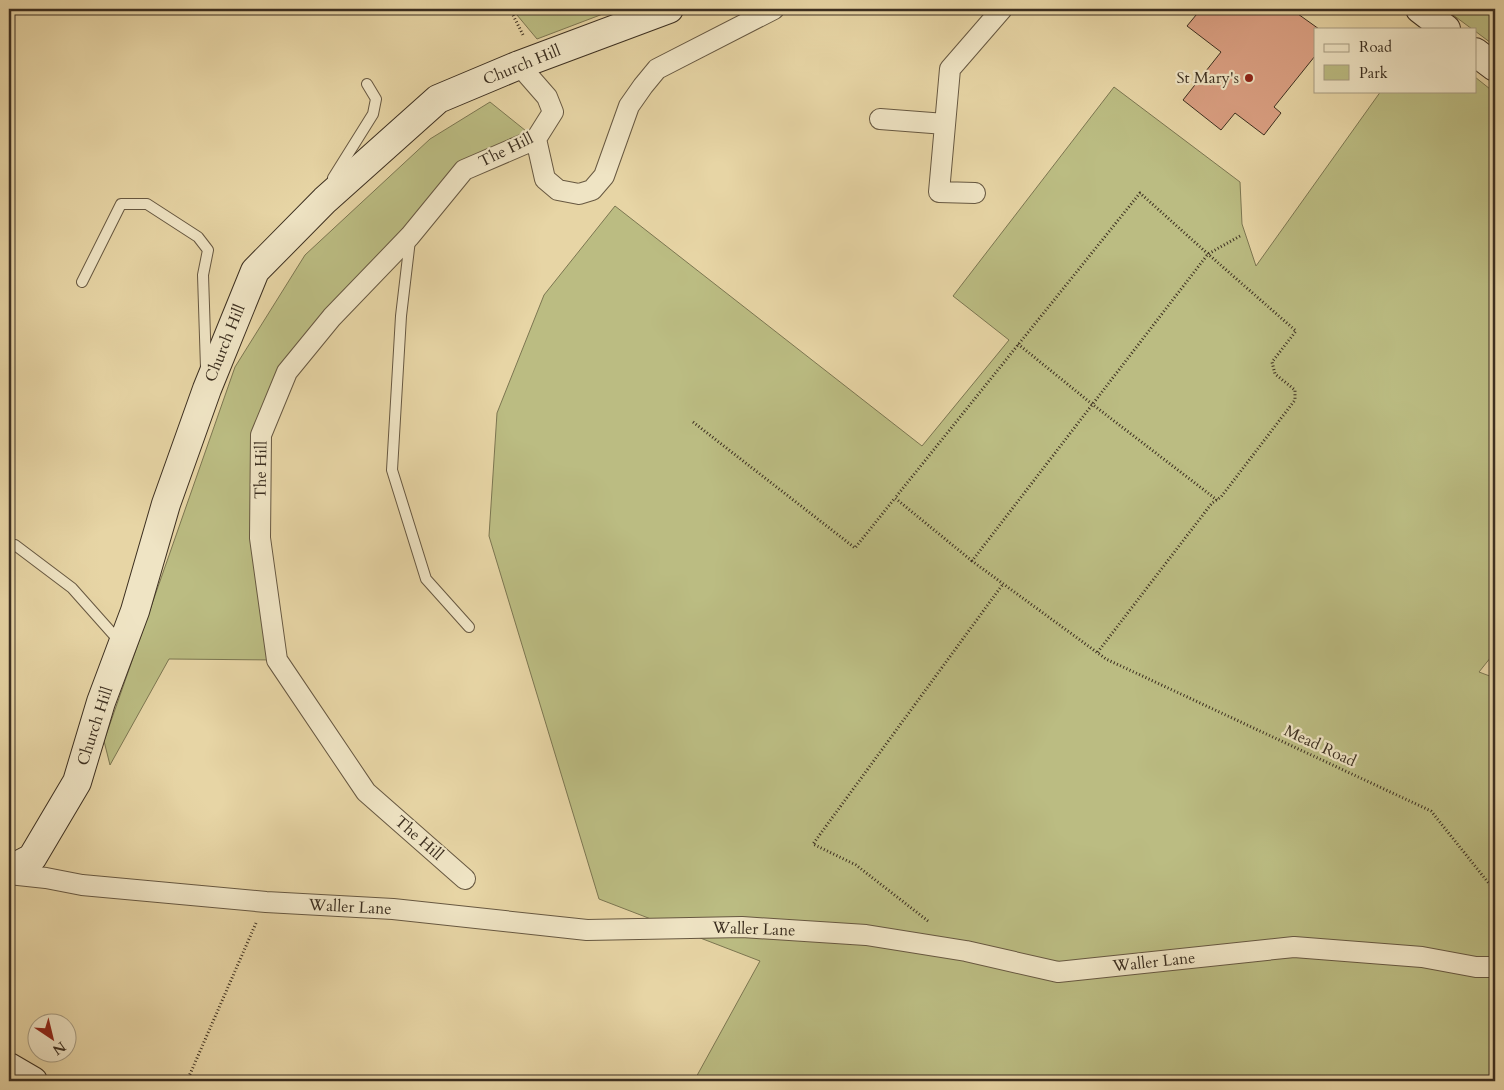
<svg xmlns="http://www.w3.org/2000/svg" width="1504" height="1090" font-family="Cardo,serif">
<rect width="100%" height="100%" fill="#e7d5a5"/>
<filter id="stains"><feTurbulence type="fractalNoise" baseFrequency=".004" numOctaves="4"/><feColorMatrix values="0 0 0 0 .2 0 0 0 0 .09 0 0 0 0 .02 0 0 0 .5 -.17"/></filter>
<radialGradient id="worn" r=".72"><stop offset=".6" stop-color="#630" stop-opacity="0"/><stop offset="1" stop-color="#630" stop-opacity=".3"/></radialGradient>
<path fill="#bbbc82" stroke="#7c7651" d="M512,9H616L537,39Z
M1445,9H1495V46L1475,31V29H1472Z
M1475,77L1495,93V652L1479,672L1495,678V1081H694L760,961L599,899L489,536L497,413L544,295L615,206L922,446L1009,340L953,296L1114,87L1240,182L1242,224L1256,266L1381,91H1475Z
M490,102L536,139L464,170L287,372L261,435L277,660L169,659L110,765L104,741L235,367L305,255L430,139Z"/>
<path fill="#dba083" stroke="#3c2f20" d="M1201,9H1291L1319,29H1315V56L1274,107L1281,113L1264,135L1235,113L1221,130L1183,100L1221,52L1187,26Z"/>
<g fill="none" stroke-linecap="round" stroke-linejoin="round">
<defs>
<path id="lane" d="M333,178L373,114L376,99L367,84
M410,240L401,316L392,470L426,579L469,627
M82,282L121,204H147L198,237L208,250L203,275L206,368
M15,545L72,588L120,642"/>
<path id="street" d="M880,119L945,124
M536,139L545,179L558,190L579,194L592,190L604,176L629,106L643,86L657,69L774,9
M975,193L939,192L950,69L1002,9
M9,874L46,878L82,885L266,902L393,909L587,930L742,927L866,935L966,951L1058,972L1294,947L1422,957L1476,967H1495
M465,879L366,792L277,660L260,538L261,435L287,372L332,317L410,236L464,170L536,139L553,112L547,97L519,65"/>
<path id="secondary" d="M1420,9L1446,29
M1475,52L1495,67
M9,870L32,858L77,782L101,702L135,611L166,504L207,389L255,271L325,200L438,99L519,65L669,9
M9,1067L33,1081"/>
</defs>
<use href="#lane" stroke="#675841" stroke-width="12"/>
<use href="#street" stroke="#675841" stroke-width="22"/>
<use href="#secondary" stroke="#3c2f20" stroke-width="30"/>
<path stroke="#3c2f20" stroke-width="3" stroke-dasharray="1 2.5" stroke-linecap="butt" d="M510,9L523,35
M1240,236L1208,254L972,561L1106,659L1431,811L1495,891
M1018,344L1092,404L1217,500
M693,422L855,548L895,498
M972,561L895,498L1140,193L1208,254L1296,331L1272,362L1275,374L1295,390V400L1221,497L1212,503L1097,653
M928,921L856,865L813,844L1003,584
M187,1081L256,923"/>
<use href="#lane" stroke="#efe4c4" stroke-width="10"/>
<use href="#street" stroke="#efe4c4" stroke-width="20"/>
<use href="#secondary" stroke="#efe4c4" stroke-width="28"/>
</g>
<circle fill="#8f2418" stroke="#efe4c4" stroke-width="2" cx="1249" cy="78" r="5"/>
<g text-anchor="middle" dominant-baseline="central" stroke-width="4.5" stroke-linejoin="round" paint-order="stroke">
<g font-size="16" fill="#3c2f20" stroke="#efe4c4">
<text transform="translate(522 65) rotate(-22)">Church Hill</text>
<text transform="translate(506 150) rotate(-26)">The Hill</text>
<text transform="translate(225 343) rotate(-68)">Church Hill</text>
<text transform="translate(261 470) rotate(-89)">The Hill</text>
<text transform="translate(95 726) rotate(-72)">Church Hill</text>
<text transform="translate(1320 746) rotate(25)">Mead Road</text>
<text transform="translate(419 838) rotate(41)">The Hill</text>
<text transform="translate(350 907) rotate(3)">Waller Lane</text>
<text transform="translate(754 929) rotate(2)">Waller Lane</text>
<text transform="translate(1154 962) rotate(-6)">Waller Lane</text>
</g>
<g font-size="16" fill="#3c2f20" stroke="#efe4c4" text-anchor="end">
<text x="1239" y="78">St Mary's</text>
</g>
</g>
<rect width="1504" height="1090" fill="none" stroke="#e7d5a5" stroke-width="30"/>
<rect x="10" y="10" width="1484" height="1070" fill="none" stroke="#3c2f20" stroke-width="2.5"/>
<rect x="15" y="15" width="1474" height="1060" fill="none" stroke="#3c2f20"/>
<rect x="1314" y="28" width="162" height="65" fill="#efe4c4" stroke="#a79c82"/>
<rect x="1324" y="44" width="25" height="8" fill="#efe4c4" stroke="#a79c82"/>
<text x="1359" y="52" font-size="15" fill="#3c2f20">Road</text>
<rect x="1324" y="65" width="25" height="15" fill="#bbbc82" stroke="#a79c82"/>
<text x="1359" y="78" font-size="15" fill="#3c2f20">Park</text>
<g transform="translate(52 1038) rotate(145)"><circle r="24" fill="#efe4c4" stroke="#a79c82"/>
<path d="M0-4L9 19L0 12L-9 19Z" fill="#8f2418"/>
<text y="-8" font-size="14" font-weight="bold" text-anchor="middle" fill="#3c2f20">N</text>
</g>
<rect width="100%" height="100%" filter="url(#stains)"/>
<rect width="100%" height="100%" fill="url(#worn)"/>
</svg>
